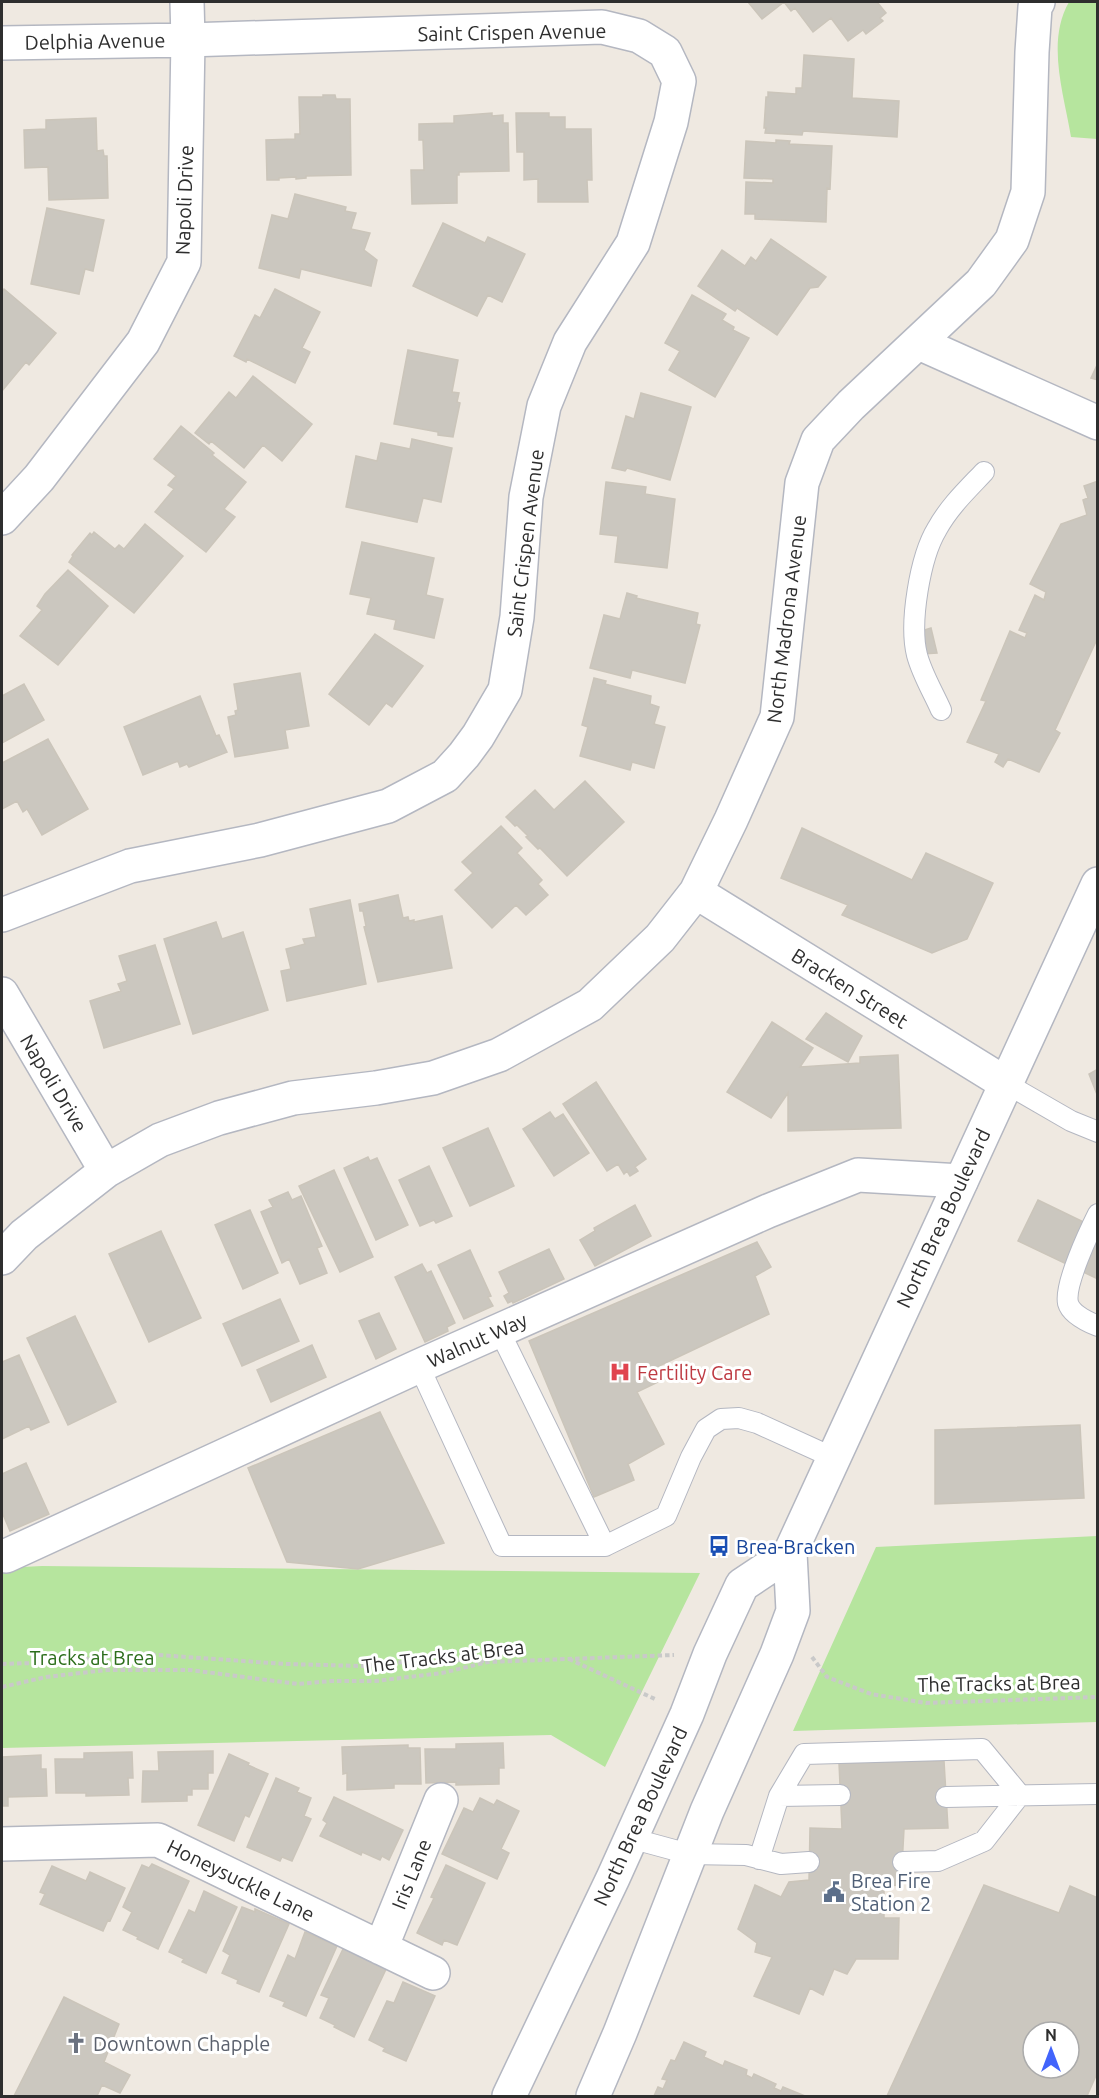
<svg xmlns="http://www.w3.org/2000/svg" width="1099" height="2098" font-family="Ubuntu,sans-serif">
<rect width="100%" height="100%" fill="#efe9e1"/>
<path fill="#b6e59e" d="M1069,2H1097V139L1071,137C1064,94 1046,42 1069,2Z
M1097,1536V1722L793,1731L876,1547Z
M42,1566L700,1573L605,1767L551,1735L2,1748V1568Z"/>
<path fill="#cbc7bf" stroke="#cbc5ba" stroke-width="1.5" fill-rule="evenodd" d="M748,2H877L886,13L880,18L883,21L866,34L863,30L848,41L831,18L813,32L795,8L791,11L784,2L762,19Z
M804,55L854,59L852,98L899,101L897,137L803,131L802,135L765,133L766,128H764L766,97H768V92L796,94V88H802Z
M323,95H335L336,99H350L351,175L306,176V178L296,179V177L279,178V180H267L266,140L295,139V134H300L299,97H323Z
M492,113V116L503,115V123H508L509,171L459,172V175H457V203L412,204L411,170H424L423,140H419V124L454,123V116Z
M516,113H549V117H565V129H591L592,180H587L588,202H538V179L524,180V152H517Z
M96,118L97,151L103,150L104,156H107L108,198L49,200L48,167L25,168L24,130L46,129V120Z
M776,140L790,141L789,144L832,146L830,189L827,188L826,222L755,219V214H745L746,182L773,183V179L744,178L746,141L776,143Z
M295,194L346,207L345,211L356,213L351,229L370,233L364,250L377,260L371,286L301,269L299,278L259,268L272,215L288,219Z
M47,208L104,220L93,271L85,269L79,294L31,284Z
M443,223L485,243L488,237L525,254L502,302L488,295L477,316L413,286Z
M771,239L826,277L818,287L810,288L777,335L737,308L735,311L698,286L722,250L745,266L751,257L756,261Z
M4,289L56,333L29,365L26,362L2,391V292Z
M275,289L320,312L302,348L310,352L295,383L247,359L246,362L234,356L255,315L260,318Z
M692,295L726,314L722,320L734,327L733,330L749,338L715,397L669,370L680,351L665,343Z
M408,350L458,360L452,392L459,393L457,402L460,403L453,437L438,435V432L394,424Z
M1098,363V380L1091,378Z
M253,376L312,424L282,461L263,445L244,468L211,441L209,444L195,433L229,392L236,398Z
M641,393L691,407L670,480L627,468L625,471L612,468L626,416L634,419Z
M181,426L214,453L212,455L246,482L224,509L235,517L206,552L155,512L174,489L168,485L176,476L154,459Z
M412,439L452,448L441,502L423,498L417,522L346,507L356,456L377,461L381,443L410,449Z
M1098,481V637L1055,730L1060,733L1039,772L1008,759L1003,767L995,762L999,754L967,742L986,701L981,700L1010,631L1025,638L1027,633L1019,630L1035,595L1044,600L1046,592L1030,584L1061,524L1087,515L1083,500L1088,498L1084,486Z
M606,482L646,487L645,494L675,499L667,568L615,562L618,536L600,534Z
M145,524L183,556L134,613L69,562L73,556L72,555L90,533L92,535L94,532L115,549L119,545L124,549Z
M362,542L434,558L426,595L443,599L434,638L394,629L396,620L367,614L371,598L350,594Z
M68,570L108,606L58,665L20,636L42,610L37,606L45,594Z
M627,593L637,596L636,598L698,613L696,624L700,625L685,683L632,670L630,678L590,668L604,615L620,619Z
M931,628L937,653L922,654L918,632Z
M375,634L423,666L392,707L386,703L369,725L329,694Z
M300,673L309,726L285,730L288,748L235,757L228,717L236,715L235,711L238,710L234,684Z
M594,678L606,681L605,684L651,696L650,704L659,707L654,724L665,727L654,768L632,762L630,770L580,756L588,727L582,725Z
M24,684L44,720L2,743V696Z
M200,696L216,736L219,735L227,752L189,767L187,764L180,767L178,761L143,775L124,727Z
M48,739L88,809L42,835L27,809L23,812L17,801L2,809V763Z
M585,781L624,822L567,876L540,848L538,849L526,837L528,836L517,825L515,826L506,817L535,790L554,810Z
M501,826L522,848L517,853L542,880L538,884L548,895L526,915L516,905L492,928L455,890L473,873L462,862Z
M802,828L912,880L926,853L993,883L967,939L932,953L842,915L848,905L781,878Z
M398,895L403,918L408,917L409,921L414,920V922L442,916L452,968L378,982L364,927L366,926L363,911H360L359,904Z
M350,900L366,984L287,1001L281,971L291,969L286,949L305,944L303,939L316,937L310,909Z
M216,922L222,939L243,932L268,1010L193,1034L164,939Z
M155,945L180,1024L104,1048L90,1001L121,991L118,984L127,981L119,956Z
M826,1013L862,1036L848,1062L806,1039Z
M772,1022L813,1048L800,1067L860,1063V1057L898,1055L901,1128L788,1131V1093L771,1118L727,1092Z
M1098,1069V1097L1089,1074Z
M596,1082L646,1159L635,1167L638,1171L630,1176L627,1171L624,1174L618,1164L607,1171L563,1104Z
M550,1112L555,1119L563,1114L589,1153L554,1176L523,1129Z
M488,1128L514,1186L470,1206L443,1148Z
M368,1157L370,1161L377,1158L408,1225L376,1240L344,1168Z
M429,1166L452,1216L436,1223L434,1220L420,1226L399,1180Z
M334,1170L373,1257L340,1272L299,1186Z
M288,1192L292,1200L301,1196L322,1246L317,1248L327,1273L300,1284L289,1259L282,1263L261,1212L273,1207L269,1200Z
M1038,1200L1098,1229V1279L1018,1241Z
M635,1205L651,1236L595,1266L580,1240L595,1231L594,1228Z
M250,1210L278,1273L243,1289L215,1225Z
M161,1231L201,1318L149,1342L109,1254Z
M757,1242L771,1267L755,1276L769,1314L659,1366L664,1379L637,1392L664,1444L628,1464L634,1480L594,1497L529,1341Z
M549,1249L564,1279L513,1303L512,1301L508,1303L504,1296L509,1293L499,1272Z
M470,1250L491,1296L488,1297L493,1306L464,1319L438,1265Z
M422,1264L427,1273L431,1271L455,1323L447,1327L448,1331L425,1342L395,1277Z
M280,1299L299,1341L242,1366L223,1324Z
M379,1313L396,1349L376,1359L359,1321Z
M75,1316L116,1402L68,1425L27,1338Z
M312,1345L326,1377L271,1402L257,1370Z
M19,1355L49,1422L31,1430L29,1426L2,1439V1362Z
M380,1412L444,1543L358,1569L287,1562L248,1468Z
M1080,1425L1084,1498L935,1504V1430Z
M26,1463L49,1514L10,1531L2,1512V1474Z
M503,1743L504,1768H499V1784L456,1785V1782L426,1783L425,1749H456V1744Z
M408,1745V1748H420L421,1784H394V1788L347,1790V1773L343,1774L342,1747Z
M213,1751V1773H208V1789H192V1795H187V1801L142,1802L143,1771H159L158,1752Z
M132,1752L133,1778H128L129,1795L86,1796V1793H56L55,1759H84V1753Z
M229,1754L249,1763L248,1765L268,1774L249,1817L245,1815L234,1841L198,1825Z
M41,1755V1769H46L47,1796L8,1797V1806H2V1757Z
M944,1761L948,1828L904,1829L901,1885L884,1886V1918H899L898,1959H856L847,1974L834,1969L823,1995L810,1988L799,2014L754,1996L772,1957L755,1952L757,1943L738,1929L755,1885L781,1897L789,1882L809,1880L810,1828L842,1829L839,1763Z
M276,1778L299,1788L297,1792L311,1798L304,1816L311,1819L292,1861L282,1857L280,1861L247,1847Z
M334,1797L403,1830L389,1860L382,1856L380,1860L362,1852L361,1855L320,1836L327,1823L323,1820Z
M480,1798L494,1805L497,1800L519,1811L501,1849L509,1853L497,1879L442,1854L464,1808L473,1812Z
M152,1864L189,1881L158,1949L137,1939L138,1937L123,1930L132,1912L123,1907L142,1865L149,1868Z
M446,1865L485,1883L457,1945L444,1940L442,1945L417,1933L434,1898L431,1897Z
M52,1866L86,1881L90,1872L125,1888L110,1921L108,1920L103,1931L40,1904L45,1894L40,1892Z
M984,1885L1059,1913L1070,1886L1098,1898V2071L1087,2096H887ZM1033,2032H1069V2068H1033Z
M204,1891L237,1907L206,1973L182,1962L184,1959L169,1952L189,1910L195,1913Z
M242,1907L255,1912V1909L289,1924L259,1992L237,1983L238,1980L222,1973L230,1955L223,1951Z
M305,1932L337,1946L306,2016L283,2006L285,2002L270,1996L288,1955L295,1959Z
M344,1947L387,1967L354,2037L334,2027L335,2025L320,2018L329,1998L321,1995Z
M403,1982L435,1996L406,2061L383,2051L385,2048L369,2040L387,2001L394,2003Z
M64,1997L119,2024L104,2062L130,2075L120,2093L102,2085L97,2096H14Z
M684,2042L706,2052L704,2057L723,2066L725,2061L747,2070L746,2075L752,2078L754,2074L776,2084L774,2088L781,2091L783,2087L805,2096H654L658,2087L663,2089L667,2080L662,2079L671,2060L675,2061Z"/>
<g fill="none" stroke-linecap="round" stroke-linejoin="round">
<defs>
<path id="lane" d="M941,710C933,692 922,674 917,655C909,623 920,557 937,529C949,507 967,490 984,472
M1005,1083L1071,1121L1098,1132
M1098,1214C1089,1232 1064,1285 1068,1303C1071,1314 1088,1322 1098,1326
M499,1330L605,1546
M419,1366L502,1546H605L666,1516L691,1457L706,1429L721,1419L739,1418L757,1423L834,1458
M779,1796L840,1795
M946,1797L1098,1794
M630,1838L689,1854L746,1855L781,1864L809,1862
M759,1859L779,1796L804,1754L982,1749L1020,1795L984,1841L938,1861L903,1862"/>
<path id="street" d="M2,43L188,40L602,27L639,36L665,52L679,81L671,122L633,243L570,342L544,406L526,497L517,617L505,690L478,736L464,755L445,776L388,806L260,840L130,866L2,915
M919,343L1098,423
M2,518L39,478L143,342L184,262L188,40L187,2
M696,892L1005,1083
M2,994L106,1171
M2,1258L24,1235L106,1171L160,1140L219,1118L293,1098L376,1088L433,1078L499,1055L590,1005L660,938L696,892L731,820L777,717L802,483L818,440L851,405L981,283L1012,240L1028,192L1032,52L1035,7L1038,2
M6,1556L419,1366L768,1211L858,1175L961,1181
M2,1844L158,1840L433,1973
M381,1948L441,1800"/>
<path id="secondary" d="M509,2096L613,1878L687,1714L710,1654L742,1585L790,1553
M593,2096L620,2033L707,1811L777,1654L793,1611L790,1553L1098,884"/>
</defs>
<use href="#lane" stroke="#b4b7c1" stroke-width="22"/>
<use href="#street" stroke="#b4b7c1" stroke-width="36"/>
<use href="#secondary" stroke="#b4b7c1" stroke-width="36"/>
<path stroke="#c9c9c9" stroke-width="4" stroke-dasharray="4.5 3" stroke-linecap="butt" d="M812,1657L827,1677L871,1694L926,1703L1098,1697
M569,1659L657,1700
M2,1664L64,1662L130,1653L286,1664L362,1666L437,1659L484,1661
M2,1687L46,1677L107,1670H190L298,1684L331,1681H376L442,1673L488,1662L674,1655"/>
<use href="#lane" stroke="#fff" stroke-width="20"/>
<use href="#street" stroke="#fff" stroke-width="33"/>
<use href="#secondary" stroke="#fff" stroke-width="33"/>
</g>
<defs>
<symbol id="hospital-bare" viewBox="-9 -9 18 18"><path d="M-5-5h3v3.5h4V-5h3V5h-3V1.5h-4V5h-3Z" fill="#e0444e" stroke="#fff" stroke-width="2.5" paint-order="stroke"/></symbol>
<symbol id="bus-bare" viewBox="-9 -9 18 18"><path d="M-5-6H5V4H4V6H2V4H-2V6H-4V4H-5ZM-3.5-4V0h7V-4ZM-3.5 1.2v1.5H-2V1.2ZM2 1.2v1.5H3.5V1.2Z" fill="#1a4fb4" stroke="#fff" stroke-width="2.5" paint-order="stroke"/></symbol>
<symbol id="civic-bare" viewBox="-9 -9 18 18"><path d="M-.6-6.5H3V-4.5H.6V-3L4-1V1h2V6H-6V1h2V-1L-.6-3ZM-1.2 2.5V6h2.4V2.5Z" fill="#5c6f8a" stroke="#fff" stroke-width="2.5" paint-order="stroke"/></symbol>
<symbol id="church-bare" viewBox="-9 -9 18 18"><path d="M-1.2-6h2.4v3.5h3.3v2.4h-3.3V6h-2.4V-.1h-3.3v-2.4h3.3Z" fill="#6b7280" stroke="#fff" stroke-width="2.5" paint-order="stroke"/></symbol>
</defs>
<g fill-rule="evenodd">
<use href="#hospital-bare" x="605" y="1357" width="30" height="30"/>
<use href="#bus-bare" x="704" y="1531" width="30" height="30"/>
<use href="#civic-bare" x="819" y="1877" width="30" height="30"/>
<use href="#church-bare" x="61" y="2028" width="30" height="30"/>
</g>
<g text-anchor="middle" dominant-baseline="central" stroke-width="6" stroke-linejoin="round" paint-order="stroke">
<g font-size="20" fill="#2e2e2e" stroke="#fff">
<text transform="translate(512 32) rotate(-1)">Saint Crispen Avenue</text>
<text transform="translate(95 41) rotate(-1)">Delphia Avenue</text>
<text transform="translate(184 200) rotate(-88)">Napoli Drive</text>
<text transform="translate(525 543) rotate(-83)">Saint Crispen Avenue</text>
<text transform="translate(786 619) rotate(-83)">North Madrona Avenue</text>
<text transform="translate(850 988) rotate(32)">Bracken Street</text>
<text transform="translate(54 1083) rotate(59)">Napoli Drive</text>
<text transform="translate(943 1218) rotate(-65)">North Brea Boulevard</text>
<text transform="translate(477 1340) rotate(-24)">Walnut Way</text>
<text transform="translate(443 1656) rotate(-7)">The Tracks at Brea</text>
<text transform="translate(999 1683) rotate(-1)">The Tracks at Brea</text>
<text transform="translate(640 1816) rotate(-65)">North Brea Boulevard</text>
<text transform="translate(411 1874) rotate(-68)">Iris Lane</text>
<text transform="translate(241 1880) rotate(26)">Honeysuckle Lane</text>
</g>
<g font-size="20" fill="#be3a42" stroke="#fff" text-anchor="start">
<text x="637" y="1372">Fertility Care</text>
</g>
<g font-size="20" fill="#164399" stroke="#fff" text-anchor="start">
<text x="736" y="1546">Brea-Bracken</text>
</g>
<g font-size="20" fill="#2c6e1b" stroke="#fff">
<text x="92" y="1657">Tracks at Brea</text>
</g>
<g font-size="20" fill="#4e5e75" stroke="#fff" text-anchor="start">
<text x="851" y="1880">Brea Fire<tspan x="851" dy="23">Station 2</tspan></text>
</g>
<g font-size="20" fill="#5b616d" stroke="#fff" text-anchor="start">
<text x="93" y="2043">Downtown Chapple</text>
</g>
</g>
<rect width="1099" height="2098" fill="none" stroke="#2e2e2e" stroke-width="6"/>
<g transform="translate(1051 2050)"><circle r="28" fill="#ffffff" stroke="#ababab" stroke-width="1.5"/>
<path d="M0-4.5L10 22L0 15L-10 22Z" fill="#4264fb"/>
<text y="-9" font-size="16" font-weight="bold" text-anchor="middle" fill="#2e2e2e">N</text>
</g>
</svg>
